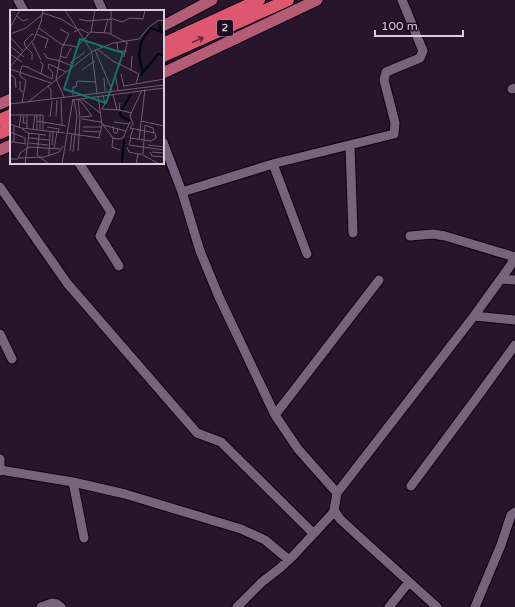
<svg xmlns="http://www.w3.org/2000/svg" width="515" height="607" font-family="'Varela Round',sans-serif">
<rect width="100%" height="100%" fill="#26152b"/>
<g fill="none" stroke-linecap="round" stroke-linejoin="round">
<defs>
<path id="minor" d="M18,0L24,11
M98,0L103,11
M512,89L515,88
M163,142L182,192L200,251L219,297L275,415L298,449L337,493
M350,145L353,233
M79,163L111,212L100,236L119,266
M273,164L307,254
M0,187L67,283L197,433L221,442L313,533
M182,192L276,163L394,134L395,123L384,80L386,72L420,58L423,51L402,0
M410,236L433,234L445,236L515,257
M501,279L515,280
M474,316L515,320
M0,334L12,359
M275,415L379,280
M0,459V471
M0,470L73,482L125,494L241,529L265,540L289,560
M73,482L84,538
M411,486L478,396L515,345
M334,510L340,519L365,542L437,607
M41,607L52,603L57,604L61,607
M237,607L262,582L280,568L293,556L332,514L334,510L337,493L474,316L508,269L515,258
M389,607L409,582
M475,607L501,545L511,515L515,512"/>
<path id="major" d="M163,26L212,0
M163,73L317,0
M0,104L11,99
M0,150L11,145"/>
<path id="highway" d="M163,44L259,0
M163,56L288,0
M0,120L11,115
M0,133L11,128"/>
</defs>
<use href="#minor" stroke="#0e0213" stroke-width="11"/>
<use href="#major" stroke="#0e0213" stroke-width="13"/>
<use href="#highway" stroke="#0e0213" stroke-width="14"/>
<use href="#minor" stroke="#76637d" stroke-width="9"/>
<use href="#major" stroke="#b45c76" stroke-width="11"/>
<use href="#highway" stroke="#de5771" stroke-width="12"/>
</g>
<defs><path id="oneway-shaft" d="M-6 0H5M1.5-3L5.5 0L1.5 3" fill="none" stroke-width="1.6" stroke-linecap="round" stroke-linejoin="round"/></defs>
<use stroke="#6a2a41" href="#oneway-shaft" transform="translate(198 40) rotate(-23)"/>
<g text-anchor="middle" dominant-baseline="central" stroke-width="3" stroke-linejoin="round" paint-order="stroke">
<rect fill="#1c0c21" stroke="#a094a5" stroke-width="1" x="217" y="20" width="16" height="16" rx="3"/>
<g font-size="10" font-weight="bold" fill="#d9cedd">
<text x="225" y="28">2</text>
</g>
</g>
<g transform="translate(10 10)">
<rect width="154" height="154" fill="#26152b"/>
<path fill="none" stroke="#00090a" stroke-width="2" d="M133,63L129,46L131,32L141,18L151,22L149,12M130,66L148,44L154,45M120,111L111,106L110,103L121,84M112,154L114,129"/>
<path fill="none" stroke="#6e5f72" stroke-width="1" d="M55,0L82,42M33,3L51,9L67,19M7,6L13,11L18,9M69,9L77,11L103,9L112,12L120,8L133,9L135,0M29,18L51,34L67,37L75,28M50,19L59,24L52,38L46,69L54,87M64,22L70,19L78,23M81,22L85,0M94,23L98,9M0,24L16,18L33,4M26,24L38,29L35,38M101,24V0M0,27L13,41M0,28L1,16L10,0M75,29L80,22L98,23L118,33M22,32L31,50M107,33L108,41H117M0,36L14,47M16,38L14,32L22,24L24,25M17,38L22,43V50M87,39L103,51L129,64L126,73M85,40L102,80M34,43L37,48L50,51M82,43L87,84M0,44L12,52M50,46L56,48L61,38M114,47L117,33M50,51L62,56M30,52L33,54L31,64M60,53L75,42M0,57L24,29L31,12L33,0M17,57L42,69M0,59L41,73M72,60L85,51M121,60L122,46M105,63L108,80M0,64L5,68L6,78M111,64L114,77M94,68L95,81M42,69L43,63L38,57L39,54L56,62M10,71V80L13,82M38,76L41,80V89M114,76L154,69M103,84L107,100M93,85L95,94L92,99L109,100L110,93M63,86V77H66L67,71L86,72M88,86L92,115L89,127M71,88L90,103M51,89L52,115M68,89L70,108M69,89L82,106L71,107M62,90L154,78M19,91L83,41L103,33L129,29L139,17L149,10L154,11M12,93L16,70L10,66V62L12,56L18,57M0,94L154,75M109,100L122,103M0,105H33V120M14,105L13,113H17M46,106L47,90M40,107L42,91M72,109L91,112L103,128L108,129L113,128L120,112M27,111L56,116M131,111L154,116M104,112L119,114M0,114L11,118L55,123M93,115L116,121M135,115L143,118L144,123M103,116L104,123H107L108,118M37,117L49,119L48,122M73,117H92M9,118L11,105M12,119L18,123L36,125M17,119V105M23,119L25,105M27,119V105M30,119V105M123,119L120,128L141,131L146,128L145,123L120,118L123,114L120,106L132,80M73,121L90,122M0,122L15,128V134M56,123L90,128M29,125L27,145L39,154M19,128L39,130M103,128L102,137L110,140M121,128L119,135L154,140M129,130L135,79M0,132H4V116M4,132L16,134M19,133L38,135M42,135L43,121M138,135L154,137M117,137L119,142L128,144L126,154M44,139L47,122M60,141L62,124M68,141L70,108M63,142L67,106L64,90M140,142L142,146L154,147M142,142L154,143M128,144H133L135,115M39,145L40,121M133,145L149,154M9,148L34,147L49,142L53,136M0,149H8L10,143L19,137L50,139M15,154L19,123M52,154L63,89"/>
<path fill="#0f766e" fill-opacity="0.15" stroke="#0f766e" stroke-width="2" d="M70,29L113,43L96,93L54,79Z"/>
<rect width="154" height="154" fill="none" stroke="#d9cedd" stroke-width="2"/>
</g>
<path d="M375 30v6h88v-6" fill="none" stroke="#d9cedd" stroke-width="2"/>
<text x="381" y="30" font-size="12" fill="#d9cedd" stroke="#1c0c21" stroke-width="3" paint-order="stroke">100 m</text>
</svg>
